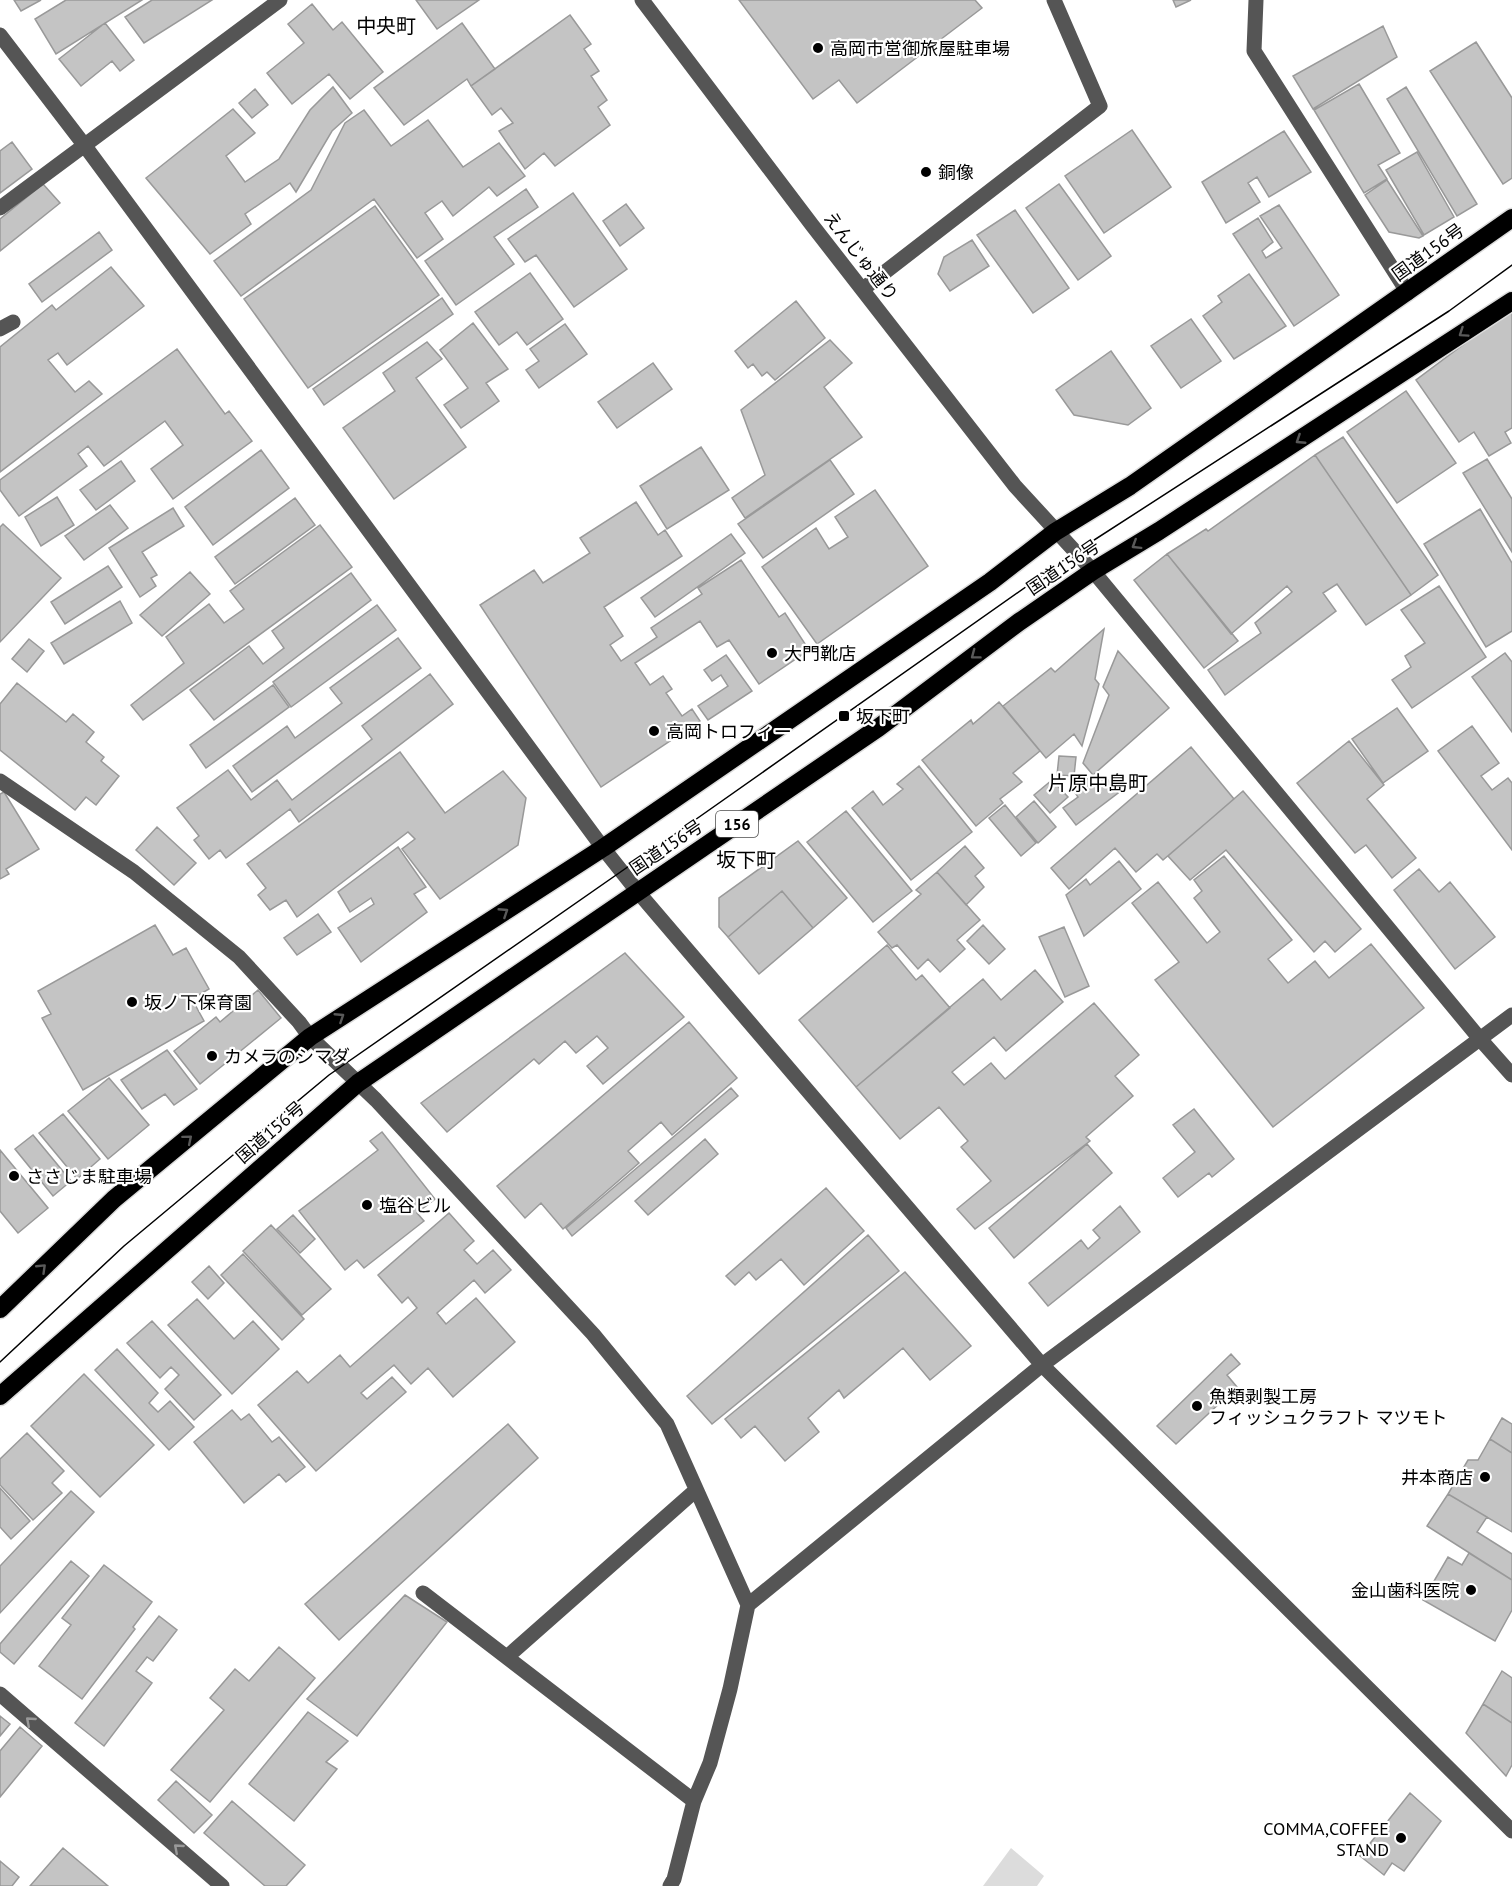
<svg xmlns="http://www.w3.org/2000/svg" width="1512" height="1886" font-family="'PT Sans','Noto Sans JP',sans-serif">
<rect width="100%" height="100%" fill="#fff"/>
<path fill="#dcdcdc" d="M1011,1848L1044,1876L1037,1886H983Z"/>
<path fill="#c4c4c4" stroke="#999" stroke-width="1.5" d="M14,0H41L21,11Z
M66,0H142L56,54L35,19Z
M152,0H212L144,43L125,17Z
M416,0H479L437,29Z
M739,0H975L982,8L857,103L839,80L813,99Z
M1173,0H1191L1176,7Z
M312,4L333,30L342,22L383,72L350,99L329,74L292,104L267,73L304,43L288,24Z
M570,15L591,44L584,49L599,71L591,76L607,100L598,107L610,125L555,166L544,153L525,169L499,131L513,123L501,108L492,115L471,86Z
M105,23L134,60L120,71L112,61L81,86L59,59Z
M462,23L495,69L471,86L467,79L404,125L374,88Z
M1383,26L1397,57L1313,109L1293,76Z
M1476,42L1512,98V178L1503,184L1430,71Z
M1359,84L1400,153L1378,165L1387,179L1364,193L1314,110Z
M333,87L352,113L332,131L296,192L290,183L245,214L251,224L210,254L146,178L233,109L255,133L226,156L245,182L279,159L310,110Z
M1406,87L1477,204L1457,216L1387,99Z
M255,89L268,105L252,118L239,103Z
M364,110L391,146L428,120L463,167L499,143L525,176L497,196L489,187L453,216L442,201L425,213L443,239L417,258L374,199L241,296L214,261L311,190L345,123Z
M1132,130L1171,187L1104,233L1065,176Z
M1284,131L1311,172L1269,197L1257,177L1248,183L1260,202L1226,223L1202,182Z
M12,142L32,169L0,193V151Z
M1417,152L1454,217L1424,235L1386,170Z
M1387,180L1423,236L1419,238L1389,232L1365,195Z
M43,184L60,203L0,251V219Z
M1059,184L1111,256L1078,280L1026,208Z
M526,189L538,207L494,237L514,264L456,305L425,261Z
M573,193L627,269L574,307L536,255L525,262L508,239Z
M626,204L644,228L620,246L603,221Z
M1279,205L1339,295L1294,326L1233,234L1258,218L1273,242L1262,251L1266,258L1282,248L1260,216Z
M375,206L439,295L308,388L244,299Z
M1015,210L1069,288L1033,313L977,235Z
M99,232L112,250L42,302L29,284Z
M972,240L989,266L950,291L938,274L944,257Z
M111,267L144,306L67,365L58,353L48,360L75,392L89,381L102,394L0,472V347L52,305L56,310Z
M530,273L563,319L527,345L517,332L499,345L475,312Z
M1249,274L1286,326L1234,359L1203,316L1222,302L1218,296Z
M442,298L453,314L324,405L313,389Z
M796,301L825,338L775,380L767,372L762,376L753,364L748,368L735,351Z
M1512,308V428L1505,432L1511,443L1489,456L1474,432L1459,442L1416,380Z
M1191,319L1221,361L1181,388L1151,346Z
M473,323L508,369L486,383L499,401L461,428L444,405L468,388L440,350Z
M565,324L587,354L539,388L526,370L539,361L530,349Z
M830,340L852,363L824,387L862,437L745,518L732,498L765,475L741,410Z
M427,342L442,359L416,378L466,447L394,499L343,428L395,391L383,373Z
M177,349L225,414L229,411L252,441L173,499L151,469L183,445L165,421L104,466L88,446L78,454L87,466L19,516L0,490V480Z
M1111,351L1151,408L1128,425L1074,415L1056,390Z
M653,363L672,389L617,428L598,402Z
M1406,391L1456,463L1397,503L1347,432Z
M1343,437L1438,575L1411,595L1315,455Z
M701,447L729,490L667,529L640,486Z
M261,450L289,488L213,545L185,507Z
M1315,455L1411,595L1366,625L1337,584L1323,593L1336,611L1225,695L1208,670L1261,633L1255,623L1292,592L1287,586L1231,634L1167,554L1206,529L1208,531Z
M1487,459L1512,499V552L1463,473Z
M830,460L854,494L763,558L738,524Z
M121,461L135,481L96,510L80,490Z
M875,490L928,566L817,644L762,567L816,528L829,549L848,537L835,517Z
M57,497L74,525L41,546L25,517Z
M295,498L315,525L235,584L215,557Z
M636,502L658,535L665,530L682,556L604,607L623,636L610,645L621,661L657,637L651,628L702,594L698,588L741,560L779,617L785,613L809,650L759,684L729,640L717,647L700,621L635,663L650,685L663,676L672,689L666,693L682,716L692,709L700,721L601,787L480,605L534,570L543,583L590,553L580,538Z
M110,505L128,528L84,560L65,536Z
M173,508L184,526L142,552L157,575L151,578L156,586L140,597L109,548Z
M1480,509L1512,563V631L1486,647L1424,544Z
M3,524L61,578L0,642V527Z
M320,525L352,567L143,720L131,705L184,663L166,637L209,604L224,623L244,609L230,591Z
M731,534L745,553L655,617L641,598Z
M1167,554L1238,641L1204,668L1134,580Z
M108,566L122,587L65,624L51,602Z
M190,572L210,594L162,636L140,615Z
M351,573L371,600L214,720L190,690L249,646L263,664L284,648L272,631Z
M1439,586L1486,657L1412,708L1392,680L1411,667L1405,656L1425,643L1401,610Z
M120,601L132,623L64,664L51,643Z
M377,605L396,630L291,707L273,682Z
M1104,629L1095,679L1099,684L1082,746L1074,734L1046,758L1003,706L1051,668L1055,672Z
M398,638L421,668L252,792L233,766L287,726L295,738L342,703L330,688Z
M29,639L44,651L27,672L12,659Z
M1118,651L1169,708L1093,775L1083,763L1109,695L1103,687Z
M1505,653L1512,662V732L1472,677Z
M726,655L752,691L708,720L698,706L728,686L721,675L712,681L704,670Z
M430,674L453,704L299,822L290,809L226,858L220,850L209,859L194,840L199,836L177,808L228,770L251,800L277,780L292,800L372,739L362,726Z
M17,683L66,722L73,714L94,732L86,742L104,757L101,761L119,776L96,805L86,797L75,810L0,750V704Z
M273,685L289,707L206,768L190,745Z
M999,702L1040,751L1013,773L1022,782L1000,799L1003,803L976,826L922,760L971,720L973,724Z
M1397,708L1428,751L1383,783L1352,739Z
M1472,726L1499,763L1481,776L1492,790L1508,778L1512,783V850L1438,751Z
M1349,741L1384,785L1367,799L1416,858L1392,878L1366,845L1355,853L1297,783Z
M1191,747L1234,799L1163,860L1157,854L1136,872L1115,848L1069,889L1051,868Z
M400,752L445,813L503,771L526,798L518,845L440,899L402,849L415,839L408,832L297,917L286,900L270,910L258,895L266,888L247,864Z
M1059,756L1076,757L1074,776L1057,775Z
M919,766L972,832L911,880L852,808L873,791L883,805L903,789L897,784Z
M1105,776L1118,793L1076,825L1063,808L1078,797L1074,791L1089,777L1095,785Z
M1052,780L1068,797L1050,813L1034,795Z
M1243,791L1361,929L1335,952L1325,941L1314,952L1226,850L1190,880L1168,856Z
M4,792L39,849L6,869L9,874L0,879V794Z
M1034,801L1056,827L1038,843L1016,817Z
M1005,805L1036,843L1021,856L989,818Z
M846,811L912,891L873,922L807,842Z
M157,827L196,863L174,885L136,850Z
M798,841L847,898L813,928L782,891L728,937L719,927V898Z
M965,846L984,868L975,876L984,887L966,905L937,872Z
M398,847L426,887L414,894L427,912L361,962L338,928L374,904L371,898L350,912L338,892Z
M1224,856L1292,940L1268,959L1288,983L1315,961L1329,978L1371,944L1424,1008L1273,1127L1155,980L1179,962L1132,903L1158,882L1207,943L1220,932L1194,898L1202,891L1194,880Z
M1119,861L1141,889L1084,936L1066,895L1086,879L1090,885Z
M1419,869L1439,892L1450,882L1495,937L1455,969L1394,890Z
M937,872L980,920L957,940L965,949L940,972L928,959L918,969L897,945L892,948L878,932L921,894L916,890Z
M782,891L813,928L759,974L728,937Z
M318,914L331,932L297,955L284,938Z
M155,925L173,955L186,948L209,989L192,999L204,1021L83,1090L42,1018L51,1014L38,991Z
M983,925L1005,949L989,964L967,941Z
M1064,927L1089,986L1065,997L1039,937Z
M887,945L916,980L922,975L950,1008L856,1087L799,1020Z
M625,953L684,1017L603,1084L587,1066L608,1048L597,1036L576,1053L565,1041L539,1064L534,1059L447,1132L421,1103Z
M1035,970L1063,1002L1006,1051L994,1037L952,1072L964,1085L991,1063L1005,1079L1094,1003L1139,1055L1115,1076L1133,1096L1086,1137L1090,1141L975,1229L957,1209L991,1181L961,1147L968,1141L939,1107L900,1139L856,1087L983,979L1001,1000Z
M258,990L281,1018L200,1084L174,1051L216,1017L220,1022Z
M689,1022L737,1078L672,1135L661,1122L628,1151L639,1163L563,1229L541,1203L525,1218L497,1186Z
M167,1050L197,1089L174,1105L165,1094L142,1109L121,1080Z
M109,1078L149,1125L108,1159L68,1111Z
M731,1088L738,1096L572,1236L566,1228Z
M1194,1109L1234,1159L1212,1177L1209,1173L1178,1197L1163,1178L1195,1152L1173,1125Z
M63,1114L100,1159L77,1179L39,1133Z
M382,1132L435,1199L417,1213L424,1221L364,1268L357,1260L345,1270L299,1211L378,1150L370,1141Z
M33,1135L71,1181L53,1196L15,1149Z
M705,1139L718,1154L648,1215L635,1201Z
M1087,1144L1112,1173L1014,1258L989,1228Z
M0,1150L48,1208L18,1233L0,1211Z
M826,1188L864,1231L804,1285L781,1259L756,1280L749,1272L735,1285L726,1276Z
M1120,1206L1140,1232L1048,1306L1029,1283L1081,1240L1088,1249L1100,1238L1093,1230Z
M449,1213L474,1241L464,1250L477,1264L493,1250L511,1270L485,1293L474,1280L437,1313L446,1324L476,1298L515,1342L453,1397L428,1368L411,1384L394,1365L361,1393L367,1399L392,1377L406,1392L316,1471L258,1405L297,1371L308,1383L340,1355L350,1367L417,1308L408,1297L402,1303L378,1275Z
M293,1215L315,1239L300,1253L277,1229Z
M271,1225L331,1289L302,1315L243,1251Z
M868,1235L899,1271L712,1424L687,1396Z
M243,1254L304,1319L282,1340L221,1275Z
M209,1266L224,1283L208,1299L192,1282Z
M905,1272L971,1346L930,1380L903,1348L844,1398L839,1390L808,1418L819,1432L785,1461L755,1426L741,1438L725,1419Z
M197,1299L234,1339L253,1321L279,1349L232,1394L168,1325Z
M152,1321L221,1395L194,1420L165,1389L179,1375L171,1367L160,1378L127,1343Z
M117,1349L158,1393L149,1403L158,1412L170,1401L194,1427L169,1450L95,1370Z
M1231,1354L1240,1364L1227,1375L1237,1387L1176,1444L1157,1426Z
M84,1374L154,1445L100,1497L31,1426Z
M232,1410L241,1420L249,1414L272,1442L279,1437L305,1467L286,1482L279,1474L244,1503L194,1442Z
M1502,1418L1512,1424V1453L1490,1439Z
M508,1424L538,1458L339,1640L305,1604Z
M27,1433L64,1471L52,1483L62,1493L33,1520L0,1485V1459Z
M1490,1439L1512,1453V1532L1448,1494L1468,1460H1478Z
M0,1488L30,1521L11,1539L0,1527Z
M71,1491L94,1512L0,1613V1566Z
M1448,1494L1487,1517L1477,1532L1512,1554V1580L1427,1526Z
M1469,1553L1512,1580V1610L1495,1641L1423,1600L1448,1557L1462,1565Z
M71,1561L89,1576L14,1664L0,1652V1644Z
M104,1565L152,1602L133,1627L135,1629L82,1699L39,1666L71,1625L62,1618Z
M405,1595L447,1622L357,1736L307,1699Z
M159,1616L177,1630L153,1661L147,1657L136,1671L152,1683L104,1746L75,1723Z
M279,1647L315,1678L210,1802L171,1770L224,1710L210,1698L235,1669L249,1681Z
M1502,1671L1512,1678V1723L1483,1704Z
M1483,1704L1512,1723V1765L1506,1776L1466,1733Z
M308,1712L348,1741L326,1762L337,1769L294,1821L249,1784Z
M0,1716L10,1724L0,1736Z
M20,1727L42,1746L0,1797V1751Z
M176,1781L212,1815L194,1833L158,1800Z
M1410,1793L1441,1821L1404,1871L1392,1863L1384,1875L1360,1856Z
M232,1801L305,1865L286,1886H265L204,1833Z
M63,1848L108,1886H30Z
M0,1861L19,1877L12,1886H0Z"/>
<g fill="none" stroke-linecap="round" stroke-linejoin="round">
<defs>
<path id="highway" d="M0,1309L114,1199L310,1037L603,848L990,582L1055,532L1130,486L1512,218
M0,1396L358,1083L878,728L1019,622L1093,571L1159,531L1512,301"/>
</defs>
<use href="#highway" stroke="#dbdbdb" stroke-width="21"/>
<path stroke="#555" stroke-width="15" d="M642,0L812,225L1015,486L1093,571L1480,1039L1512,1075
M1256,0L1254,51L1408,293
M0,35L85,146L603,848L638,892L1042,1365L1512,1831
M0,208L280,0
M863,289L1100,106L1054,0
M0,329L13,322
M0,781L134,872L239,957L299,1022L310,1037L376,1100L593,1334L667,1424L748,1605
M423,1593L694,1801
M507,1657L696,1490
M0,1694L222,1886
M670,1886L674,1879L694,1801L710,1763L730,1689L748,1605L1042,1365L1512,1015"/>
<use href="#highway" stroke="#000" stroke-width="18"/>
<path stroke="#000" stroke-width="1.5" d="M0,1362L124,1246L329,1075L675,834L1074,553L1449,311L1512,265"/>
</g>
<defs><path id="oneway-chevron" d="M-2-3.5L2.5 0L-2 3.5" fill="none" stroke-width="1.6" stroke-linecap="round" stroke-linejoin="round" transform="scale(1.5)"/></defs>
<g stroke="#595959">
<use href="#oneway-chevron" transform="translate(1463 333) rotate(146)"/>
<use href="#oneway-chevron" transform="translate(1300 440) rotate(147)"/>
<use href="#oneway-chevron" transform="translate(1136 545) rotate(148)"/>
<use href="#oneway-chevron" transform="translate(975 655) rotate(143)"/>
<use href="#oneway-chevron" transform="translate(504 912) rotate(-33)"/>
<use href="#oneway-chevron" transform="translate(340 1017) rotate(-33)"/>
<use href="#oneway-chevron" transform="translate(188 1139) rotate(-40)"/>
<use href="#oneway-chevron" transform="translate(42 1268) rotate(-44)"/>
</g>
<g stroke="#999">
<use href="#oneway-chevron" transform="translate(30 1721) rotate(-139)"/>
<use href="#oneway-chevron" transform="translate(178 1848) rotate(-139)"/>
</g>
<g fill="#000" stroke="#fff" stroke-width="2">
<circle cx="818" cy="48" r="6"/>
<circle cx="926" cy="172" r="6"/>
<circle cx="772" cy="653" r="6"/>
<rect x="838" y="710" width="12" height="12" rx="3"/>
<circle cx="654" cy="731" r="6"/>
<circle cx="132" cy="1002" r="6"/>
<circle cx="212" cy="1056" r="6"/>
<circle cx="14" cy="1176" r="6"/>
<circle cx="367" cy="1205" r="6"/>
<circle cx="1197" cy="1406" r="6"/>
<circle cx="1485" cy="1477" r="6"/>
<circle cx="1471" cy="1590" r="6"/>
<circle cx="1401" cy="1838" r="6"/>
</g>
<g text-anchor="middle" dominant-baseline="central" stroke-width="4.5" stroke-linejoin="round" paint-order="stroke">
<rect fill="#fff" stroke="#4c4c4c" stroke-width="1.5" x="716" y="811" width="42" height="26" rx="4.5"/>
<g font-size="16" font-weight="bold" fill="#000">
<text x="737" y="824">156</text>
</g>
<g font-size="18" fill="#000" stroke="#fff" text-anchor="start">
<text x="830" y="48">高岡市営御旅屋駐車場</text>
<text x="938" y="172">銅像</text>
<text x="784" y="653">大門靴店</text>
<text x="856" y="716">坂下町</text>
<text x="666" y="731">高岡トロフィー</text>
<text x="144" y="1002">坂ノ下保育園</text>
<text x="224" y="1056">カメラのシマダ</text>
<text x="26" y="1176">ささじま駐車場</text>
<text x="379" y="1205">塩谷ビル</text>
<text x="1209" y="1396">魚類剥製工房<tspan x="1209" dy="21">フィッシュクラフト マツモト</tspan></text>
<text x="1473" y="1477" text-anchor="end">井本商店</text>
<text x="1459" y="1590" text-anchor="end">金山歯科医院</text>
<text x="1389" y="1828" text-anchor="end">COMMA,COFFEE<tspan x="1389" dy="21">STAND</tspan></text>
</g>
<g font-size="18" fill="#000" stroke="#fff">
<text transform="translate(1428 252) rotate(-36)">国道156号</text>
<text transform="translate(861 256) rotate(52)">えんじゅ通り</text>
<text transform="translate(1063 567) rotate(-34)">国道156号</text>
<text transform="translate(666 847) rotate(-34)">国道156号</text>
<text transform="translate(270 1132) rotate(-41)">国道156号</text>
</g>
<g font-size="20" fill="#000" stroke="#fff">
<text x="386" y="26">中央町</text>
<text x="1098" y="783">片原中島町</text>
<text x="746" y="860">坂下町</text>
</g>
</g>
</svg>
